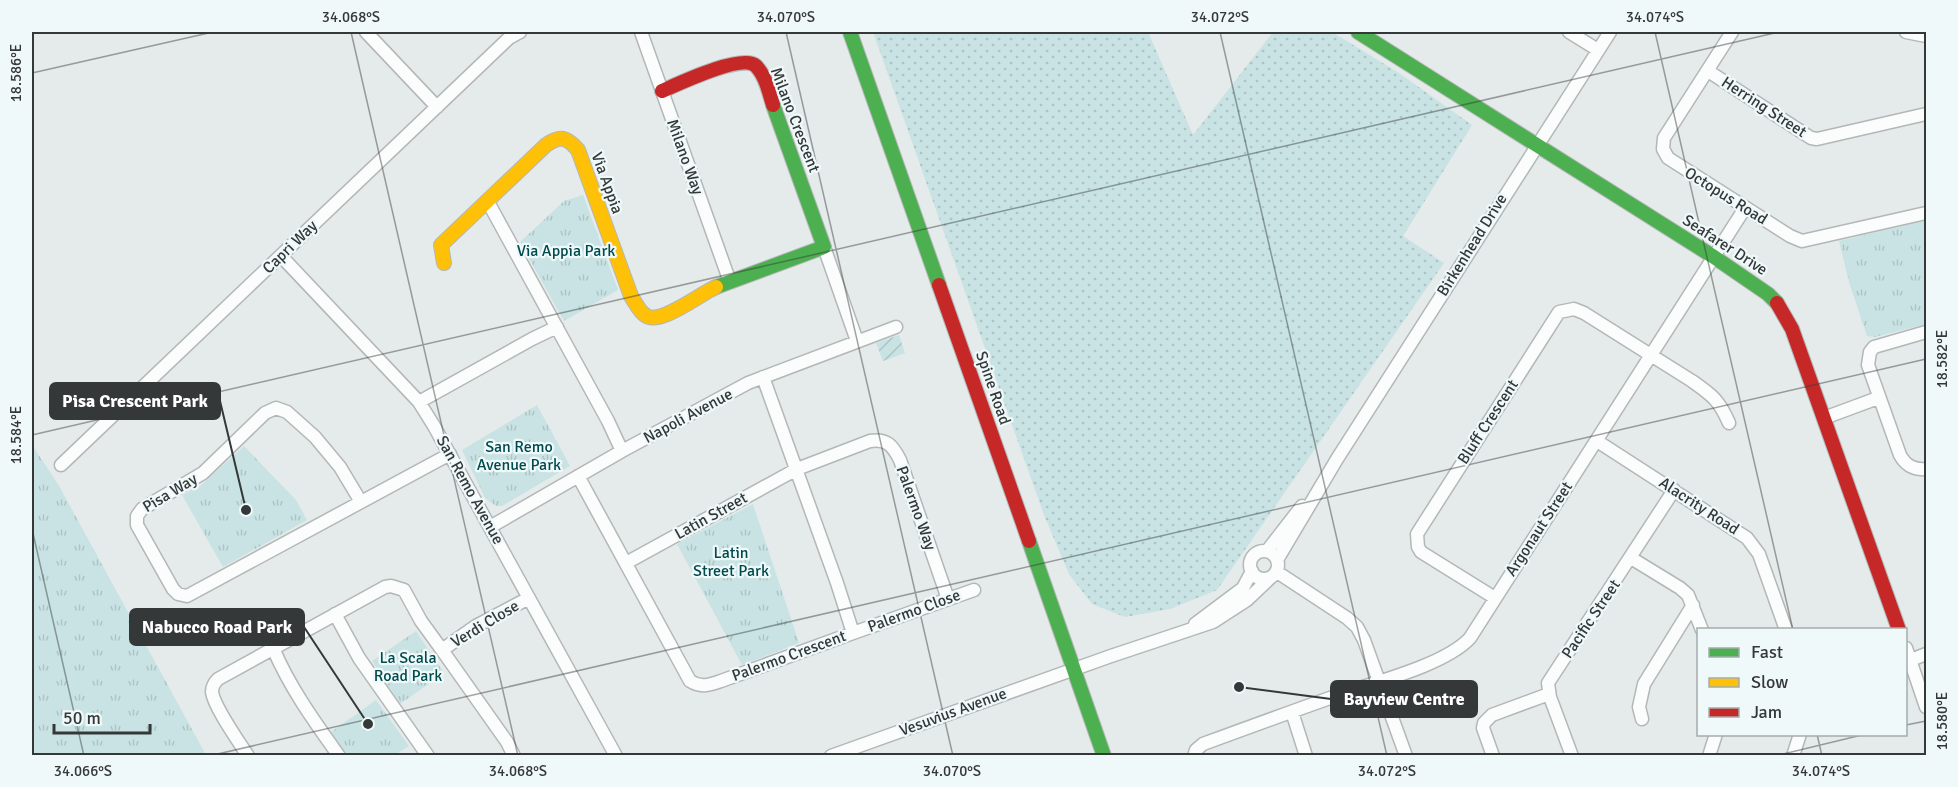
<svg xmlns="http://www.w3.org/2000/svg" width="1958" height="787" font-family="Signika,sans-serif">
<defs>
<pattern id="grass-dots" width="8" height="8" patternUnits="userSpaceOnUse" patternTransform="scale(1.5)"><rect width="8" height="8" fill="#c9e3e4"/><path d="M2 2h.1M6 6h.1" fill="none" stroke="#adc4c4" stroke-width="1.8" stroke-linecap="round"/></pattern>
<pattern id="park-tufts" width="24" height="20" patternUnits="userSpaceOnUse" patternTransform="scale(1.5)"><rect width="24" height="20" fill="#c9e3e4"/><path d="M3 7l-1-3M5 7V3M7 7l1-3M15 17l-1-3M17 17v-4M19 17l1-3" fill="none" stroke="#adc4c4"/></pattern>
<pattern id="garden-furrows" width="10" height="10" patternUnits="userSpaceOnUse" patternTransform="scale(1.5)"><rect width="10" height="10" fill="#c9e3e4"/><path d="M-1 1l2-2M0 10L10 0M9 11l2-2" fill="none" stroke="#adc4c4"/></pattern>
</defs>
<rect width="100%" height="100%" fill="#e5eaea"/>
<path fill="url(#grass-dots)" d="M873,32H1148L1193,135L1273,32H1332L1399,73L1472,125L1403,236L1444,263L1217,590L1170,609L1125,617L1092,604L1069,574L1044,515Z"/>
<path fill="url(#park-tufts)" d="M583,195L618,290L564,321L520,242L564,201Z
M1926,220V324L1875,337L1867,336L1849,282L1839,241Z
M537,405L570,466L502,506H496L485,498L462,450Z
M32,445L58,484L206,755H32Z
M244,446L296,500L307,520L223,567L182,495L200,486Z
M753,504L799,643L742,665L677,544Z
M416,631L444,673L400,704L372,661Z
M376,700L409,746L395,755H347L331,732Z"/>
<path fill="url(#garden-furrows)" d="M899,335L905,353L883,361L876,343Z"/>
<g fill="none" stroke-linecap="round" stroke-linejoin="round">
<defs>
<path id="street" d="M366,32L437,107
M641,32L730,282
M1569,32L1598,50
M1732,32L1664,138L1663,149L1668,158L1790,236L1802,241L1926,213
M1906,32L1926,36
M1708,71L1811,138L1817,139L1926,114
M488,202L608,421L622,451
M824,247L857,341
M281,256L419,402L434,426L616,756
M1926,332L1874,347L1870,352L1868,365L1900,455C1906,466 1914,470 1926,469
M419,402L532,339L557,327
M1824,418L1878,398
M1597,441L1747,538L1759,554L1786,630
M61,465L509,38L520,32
M578,476L690,681C701,688 709,685 721,681L853,633L837,583L763,377
M361,502L340,467L315,437L287,412L276,408L265,413L203,473L142,509L137,516V525L173,589L178,594L187,596L450,454
M490,527L622,451L748,383L896,327
M1267,551L1302,506
M1250 565a14 14 0 1 1 28 0a14 14 0 1 1-28 0Z
M1631,558L1680,588L1688,595L1702,630
M1277,560L1337,459L1610,32
M626,563L797,469L870,441C887,438 893,446 900,460L948,599
M1277,572L1347,618L1357,627L1364,640L1406,756
M1495,598L1421,552L1418,547L1417,534L1559,312L1574,309L1584,313L1692,381C1712,395 1719,400 1729,423
M335,614L359,658L428,756
M1195,624L1243,588L1252,571
M853,633L974,590
M273,648C290,688 314,721 339,756
M1906,648L1926,707
M1906,662L1926,654
M1292,712L1306,756
M1642,719L1639,707L1644,684L1693,605
M248,756C239,742 214,707 212,692C212,686 214,683 218,679L385,587L391,586L404,590L421,621L442,650
M514,756L507,742L442,650L476,626L529,598
M831,756L1111,656L1213,622L1247,600L1270,578
M1194,756L1196,750L1203,744C1252,726 1301,708 1350,691C1384,680 1447,663 1470,638L1745,208
M1493,756L1483,728L1484,723L1492,715L1549,694
M1572,756L1550,697L1548,683L1674,490
M1709,756L1716,734
M1793,756L1800,734"/>
<path id="fast" d="M850,32L939,285
M1358,32L1714,257L1768,294L1777,303
M716,287L824,247L773,105
M1029,541L1104,756"/>
<path id="slow" d="M444,263L441,245L546,145C560,135 567,137 578,150L631,296C635,302 639,311 645,315C659,327 701,293 716,287"/>
<path id="jam" d="M662,91C678,84 743,53 756,66C766,76 769,93 773,105
M939,285L1029,541
M1777,303L1792,329L1899,630"/>
</defs>
<use href="#street" stroke="#b4b7b7" stroke-width="15"/>
<use href="#fast" stroke="#b4b7b7" stroke-width="16"/>
<use href="#slow" stroke="#b4b7b7" stroke-width="16"/>
<use href="#jam" stroke="#b4b7b7" stroke-width="16"/>
<use href="#street" stroke="#fbfcfc" stroke-width="12"/>
<use href="#fast" stroke="#4caf50" stroke-width="14"/>
<use href="#slow" stroke="#ffc107" stroke-width="14"/>
<use href="#jam" stroke="#c62828" stroke-width="14"/>
</g>
<path fill="none" stroke="#343838" stroke-width="1.5" stroke-opacity="0.45" d="M351,32L518,756M786,32L953,756M1220,32L1387,756M1655,32L1793,630M32,73L213,32M32,435L1779,32M32,529L84,756M1906,725L1926,721M1817,734L1822,756M209,756L1926,359M1775,756L1866,734"/>
<g text-anchor="middle" dominant-baseline="central" stroke-width="4.5" stroke-linejoin="round" paint-order="stroke">
<g font-size="16" fill="#343838" stroke="#f0f9fa">
<text transform="translate(1764 107) rotate(33)">Herring Street</text>
<text transform="translate(795 120) rotate(69)">Milano Crescent</text>
<text transform="translate(685 157) rotate(70)">Milano Way</text>
<text transform="translate(607 183) rotate(70)">Via Appia</text>
<text transform="translate(1726 196) rotate(32)">Octopus Road</text>
<text transform="translate(1472 245) rotate(-58)">Birkenhead Drive</text>
<text transform="translate(1725 245) rotate(33)">Seafarer Drive</text>
<text transform="translate(290 247) rotate(-44)">Capri Way</text>
<text transform="translate(993 388) rotate(71)">Spine Road</text>
<text transform="translate(688 416) rotate(-28)">Napoli Avenue</text>
<text transform="translate(1488 422) rotate(-57)">Bluff Crescent</text>
<text transform="translate(470 490) rotate(61)">San Remo Avenue</text>
<text transform="translate(170 493) rotate(-31)">Pisa Way</text>
<text transform="translate(1699 506) rotate(33)">Alacrity Road</text>
<text transform="translate(916 508) rotate(70)">Palermo Way</text>
<text transform="translate(711 516) rotate(-29)">Latin Street</text>
<text transform="translate(1539 529) rotate(-57)">Argonaut Street</text>
<text transform="translate(914 611) rotate(-20)">Palermo Close</text>
<text transform="translate(1591 619) rotate(-56)">Pacific Street</text>
<text transform="translate(485 624) rotate(-31)">Verdi Close</text>
<text transform="translate(789 656) rotate(-20)">Palermo Crescent</text>
<text transform="translate(953 712) rotate(-20)">Vesuvius Avenue</text>
</g>
<g font-size="16" fill="#004a4d" stroke="#f0f9fa">
<text x="566" y="251">Via Appia Park</text>
<text x="519" y="447">San Remo<tspan x="519" dy="18">Avenue Park</tspan></text>
<text x="731" y="553">Latin<tspan x="731" dy="18">Street Park</tspan></text>
<text x="408" y="658">La Scala<tspan x="408" dy="18">Road Park</tspan></text>
</g>
</g>
<path fill="none" stroke="#343838" stroke-width="2" d="M246 510L220 401M368 724L304 627M1239 687L1331 699"/>
<g fill="#343838" stroke="#f0f9fa" stroke-width="2">
<circle cx="246" cy="510" r="6"/>
<circle cx="368" cy="724" r="6"/>
<circle cx="1239" cy="687" r="6"/>
</g>
<g fill="#343838" stroke="#343838" stroke-width="2">
<rect x="50" y="383" width="170" height="36" rx="6"/>
<rect x="130" y="609" width="174" height="36" rx="6"/>
<rect x="1331" y="681" width="146" height="36" rx="6"/>
</g>
<g font-size="18" text-anchor="middle" font-weight="bold" fill="#fff">
<text x="135" y="407">Pisa Crescent Park</text>
<text x="217" y="633">Nabucco Road Park</text>
<text x="1404" y="705">Bayview Centre</text>
</g>
<rect width="1958" height="787" fill="none" stroke="#f0f9fa" stroke-width="66"/>
<rect x="1697" y="628" width="210" height="108" fill="#f0f9fa" stroke="#a5acac" stroke-width="1.5"/>
<rect x="1709" y="648" width="30" height="9" fill="#4caf50" stroke="#a5acac" stroke-width="1.5"/>
<text x="1751" y="658" font-size="18" fill="#343838">Fast</text>
<rect x="1709" y="678" width="30" height="9" fill="#ffc107" stroke="#a5acac" stroke-width="1.5"/>
<text x="1751" y="688" font-size="18" fill="#343838">Slow</text>
<rect x="1709" y="708" width="30" height="9" fill="#c62828" stroke="#a5acac" stroke-width="1.5"/>
<text x="1751" y="718" font-size="18" fill="#343838">Jam</text>
<path d="M54 724v9h96v-9" fill="none" stroke="#343838" stroke-width="3"/>
<text x="63" y="724" font-size="18" fill="#343838" stroke="#f0f9fa" stroke-width="4.5" paint-order="stroke">50 m</text>
<rect x="33" y="33" width="1892" height="721" fill="none" stroke="#343838" stroke-width="2"/>
<g font-size="15" text-anchor="middle" fill="#343838">
<text x="351" y="22">34.068°S</text>
<text x="786" y="22">34.070°S</text>
<text x="1220" y="22">34.072°S</text>
<text x="1655" y="22">34.074°S</text>
<text transform="translate(16 73) rotate(-90)" y="5">18.586°E</text>
<text transform="translate(1942 359) rotate(-90)" y="5">18.582°E</text>
<text transform="translate(16 435) rotate(-90)" y="5">18.584°E</text>
<text transform="translate(1942 721) rotate(-90)" y="5">18.580°E</text>
<text x="83" y="776">34.066°S</text>
<text x="518" y="776">34.068°S</text>
<text x="952" y="776">34.070°S</text>
<text x="1387" y="776">34.072°S</text>
<text x="1821" y="776">34.074°S</text>
</g>
</svg>
